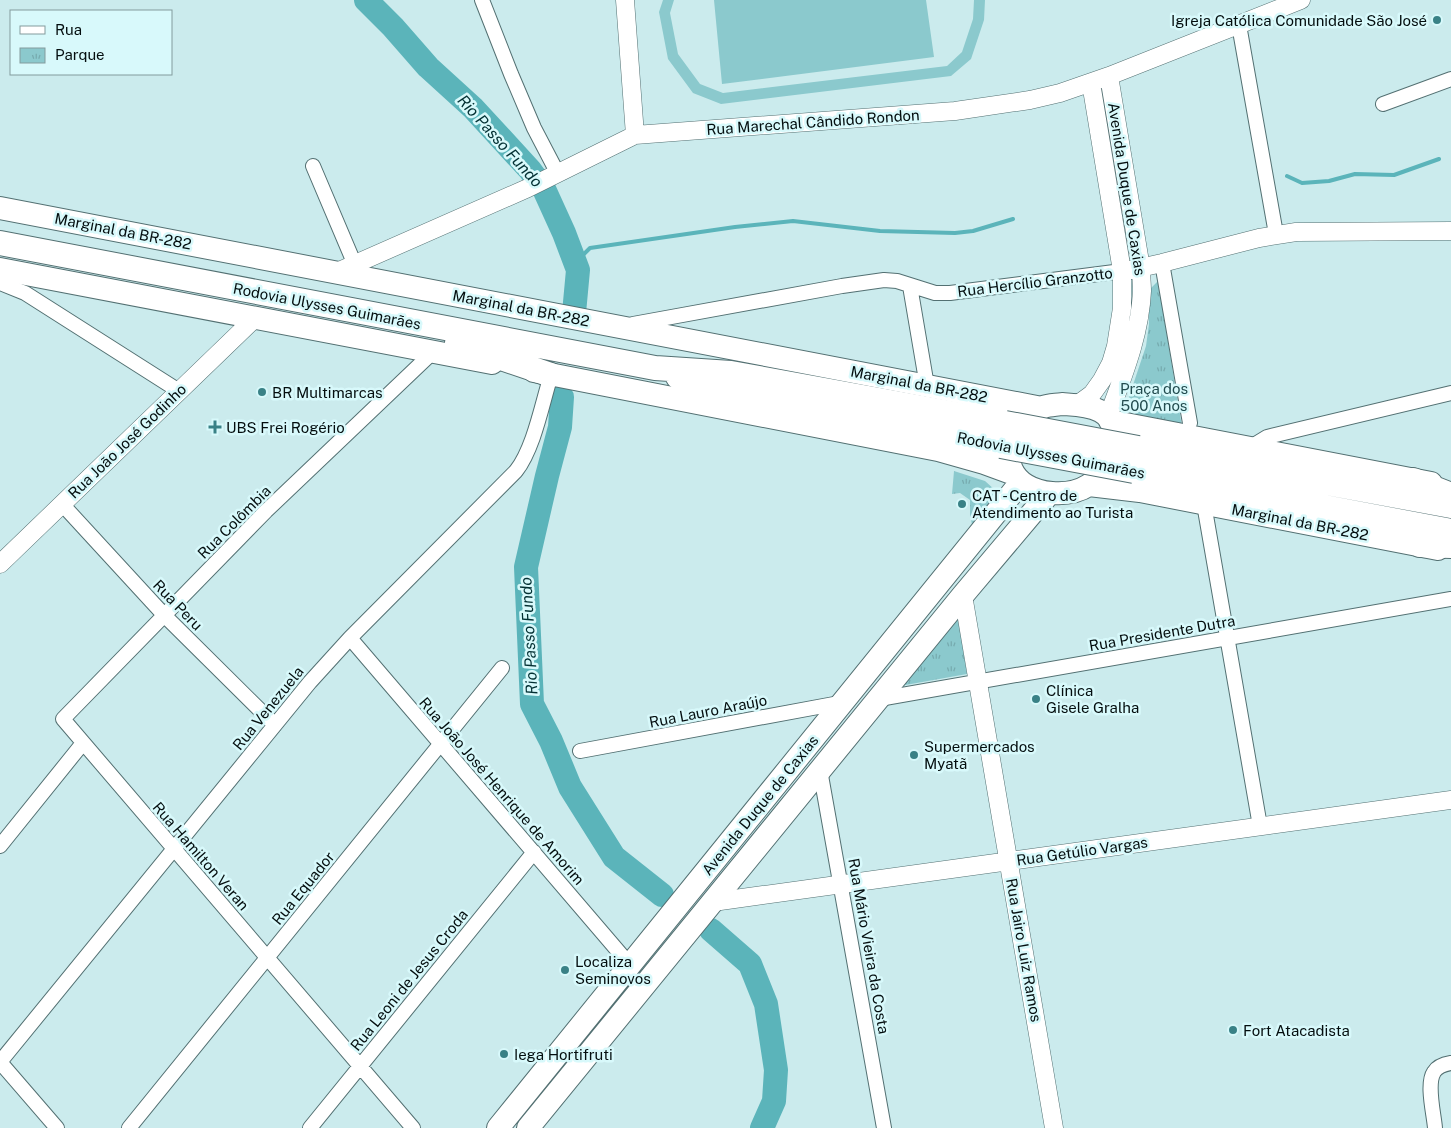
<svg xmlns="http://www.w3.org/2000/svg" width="1451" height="1128" font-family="'Public Sans',sans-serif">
<defs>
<pattern id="park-tufts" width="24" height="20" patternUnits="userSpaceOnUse" patternTransform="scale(1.25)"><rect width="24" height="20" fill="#8bc9cd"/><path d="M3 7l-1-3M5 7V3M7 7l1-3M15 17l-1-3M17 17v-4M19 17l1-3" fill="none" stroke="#76abaf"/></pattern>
</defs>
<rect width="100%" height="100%" fill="#cbebed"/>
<path fill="url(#park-tufts)" d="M1158,281L1182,427L1139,419L1127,403L1146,346L1149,324V290Z
M954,471L985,481L995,490L998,501L973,530L970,514V500L960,493L952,494Z
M958,614L967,674L900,686Z"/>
<path fill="#8bc9cd" d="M663,0H674L670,13L678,54L700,84L723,93L947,66L962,52L973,19L974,0H985L984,20L971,59L951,76L721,104L693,93L668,59L659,12Z
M714,0H926L934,57L722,84Z"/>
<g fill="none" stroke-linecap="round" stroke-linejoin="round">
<path stroke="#5bb4ba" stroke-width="4" d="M1287,176L1302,183L1329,181L1355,174L1394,175L1439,159
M578,270L582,256L590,248L735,227L793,221L880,231L955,233L973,231L1013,219"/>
<path stroke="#5bb4ba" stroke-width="24" d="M366,0L393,27L428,67L473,108L530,170L544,189L564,233L578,270L574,313
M562,397L560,427L547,476L526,567L532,704L551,741L570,787L614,857L662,895
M711,930L750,964L766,1004L776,1070L774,1101L762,1128"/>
<defs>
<path id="minor" d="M482,0L511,74L534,128L558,174
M1239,25L1276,234
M1383,104L1451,79
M313,166L355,265
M1162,263L1190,423
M0,283L25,293L179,391
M910,286L927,386
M633,324L842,286L884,280L897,281L935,293H950L1122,271
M1249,448L1267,437L1451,393
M62,504L165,616L275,725
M1204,504L1260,826
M350,638L630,965
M879,699L1451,599
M580,751L834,704L841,705
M820,770L884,1128
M0,846L83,743
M0,1062L310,682L350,638L516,471C534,448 542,404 551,375
M0,1062L57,1128
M129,1128L502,668
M310,1128L534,852
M413,1128L63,719L266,511L433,352
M1435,1128C1434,1114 1426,1084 1434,1072C1437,1067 1445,1064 1451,1063"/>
<path id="tertiary" d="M625,0L635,135
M1131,270L1162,263L1259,238L1296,232L1451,231
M337,272L528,188L635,135L955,111L1030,100L1060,93L1109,76L1301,0
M1077,405L1092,394L1102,380L1111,363L1116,346L1122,308V271L1091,83
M1108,417C1123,376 1140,335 1142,291C1142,284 1141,276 1141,268L1109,76
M0,564L255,318
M963,595L1054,1128
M713,902L1451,800"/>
<path id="primary" d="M0,208L1042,408
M0,269L492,363
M534,371L938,450L984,463L1014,474
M1062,404C1075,405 1088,405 1100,411C1128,425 1109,472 1089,485C1078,492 1064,494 1052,493C1011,490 995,455 1023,424C1028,417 1035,411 1043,407C1049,405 1056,405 1062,404Z
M1110,421L1431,483
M1089,485L1140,491L1438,549
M498,1128L1021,482
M528,1128L963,595L1033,512L1050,493"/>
<path id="trunk" d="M0,243L655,368L731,373L1005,423
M457,343L551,375
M678,377L722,393L1001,446
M1138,448L1451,506
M1134,471L1451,531
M1413,480L1451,495
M1420,545L1451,546"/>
</defs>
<use href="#minor" stroke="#537072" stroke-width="16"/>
<use href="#tertiary" stroke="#537072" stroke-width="19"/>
<use href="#primary" stroke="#537072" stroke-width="24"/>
<use href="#trunk" stroke="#537072" stroke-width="26"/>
<use href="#minor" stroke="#fff" stroke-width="14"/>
<use href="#tertiary" stroke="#fff" stroke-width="18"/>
<use href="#primary" stroke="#fff" stroke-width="22"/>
<use href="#trunk" stroke="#fff" stroke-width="24"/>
<defs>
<path id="trunk-bridge" d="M1005,423L1138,448
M1001,446L1134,471"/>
</defs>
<use href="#trunk-bridge" stroke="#537072" stroke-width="26" stroke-linecap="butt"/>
<use href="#trunk-bridge" stroke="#fff" stroke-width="24"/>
</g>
<g fill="#398186" stroke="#d8f9fb" stroke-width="2">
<circle cx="1437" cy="20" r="5"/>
<circle cx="262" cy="392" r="5"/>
<path d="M212.5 419.5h5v5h5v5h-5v5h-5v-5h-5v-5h5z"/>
<circle cx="962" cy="504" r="5"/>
<circle cx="1036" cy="699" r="5"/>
<circle cx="914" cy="755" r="5"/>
<circle cx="565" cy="970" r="5"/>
<circle cx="1233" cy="1030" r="5"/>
<circle cx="504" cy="1054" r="5"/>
</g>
<g text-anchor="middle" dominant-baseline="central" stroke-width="5" stroke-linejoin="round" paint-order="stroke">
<g font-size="15" fill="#040e0f" stroke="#d8f9fb" text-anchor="start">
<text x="1427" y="20" text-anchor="end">Igreja Católica Comunidade São José</text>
<text x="272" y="392">BR Multimarcas</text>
<text x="226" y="427">UBS Frei Rogério</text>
<text x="972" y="495">CAT - Centro de<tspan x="972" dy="17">Atendimento ao Turista</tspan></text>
<text x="1046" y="690">Clínica<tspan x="1046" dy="17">Gisele Gralha</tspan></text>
<text x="924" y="746">Supermercados<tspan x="924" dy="17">Myatã</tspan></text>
<text x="575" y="961">Localiza<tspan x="575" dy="17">Seminovos</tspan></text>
<text x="1243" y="1030">Fort Atacadista</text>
<text x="514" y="1054">Iega Hortifruti</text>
</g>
<g font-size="15" fill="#040e0f" stroke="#d8f9fb">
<text transform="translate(813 122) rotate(-4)">Rua Marechal Cândido Rondon</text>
<text transform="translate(1127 189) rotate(81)">Avenida Duque de Caxias</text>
<text transform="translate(123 231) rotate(11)">Marginal da BR-282</text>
<text transform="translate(1035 282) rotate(-7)">Rua Hercílio Granzotto</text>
<text transform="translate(327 306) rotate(11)">Rodovia Ulysses Guimarães</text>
<text transform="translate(521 308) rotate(11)">Marginal da BR-282</text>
<text transform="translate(919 384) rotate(11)">Marginal da BR-282</text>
<text transform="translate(127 441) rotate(-44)">Rua João José Godinho</text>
<text transform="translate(1051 455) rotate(11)">Rodovia Ulysses Guimarães</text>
<text transform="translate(234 522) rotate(-45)">Rua Colômbia</text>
<text transform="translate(1300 522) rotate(11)">Marginal da BR-282</text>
<text transform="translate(178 605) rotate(46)">Rua Peru</text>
<text transform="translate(1162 633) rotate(-10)">Rua Presidente Dutra</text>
<text transform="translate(268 708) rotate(-51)">Rua Venezuela</text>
<text transform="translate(708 711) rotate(-11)">Rua Lauro Araújo</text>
<text transform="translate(502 791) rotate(49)">Rua João José Henrique de Amorim</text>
<text transform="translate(760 805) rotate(-51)">Avenida Duque de Caxias</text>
<text transform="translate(1082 851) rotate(-8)">Rua Getúlio Vargas</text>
<text transform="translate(201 856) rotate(49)">Rua Hamilton Veran</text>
<text transform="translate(303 888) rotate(-51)">Rua Equador</text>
<text transform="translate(869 946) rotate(80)">Rua Mário Vieira da Costa</text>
<text transform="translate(1024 950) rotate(80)">Rua Jairo Luiz Ramos</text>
<text transform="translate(409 980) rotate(-51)">Rua Leoni de Jesus Croda</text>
</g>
<g font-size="15" fill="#234c4f" stroke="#d8f9fb">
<text x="1154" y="388">Praça dos<tspan x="1154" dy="17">500 Anos</tspan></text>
</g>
<g font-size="16" font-style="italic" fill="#033033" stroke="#d8f9fb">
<text transform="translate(500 141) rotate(48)">Rio Passo Fundo</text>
<text transform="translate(529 636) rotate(-93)">Rio Passo Fundo</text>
</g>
</g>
<rect x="10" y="10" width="162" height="65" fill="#d8f9fb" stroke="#839b9d"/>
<rect x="20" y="26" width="25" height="8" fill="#ffffff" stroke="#839b9d"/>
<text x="55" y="35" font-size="15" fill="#040e0f">Rua</text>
<rect x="20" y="48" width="25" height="15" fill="url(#park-tufts)" stroke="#839b9d"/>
<text x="55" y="60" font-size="15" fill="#040e0f">Parque</text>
</svg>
